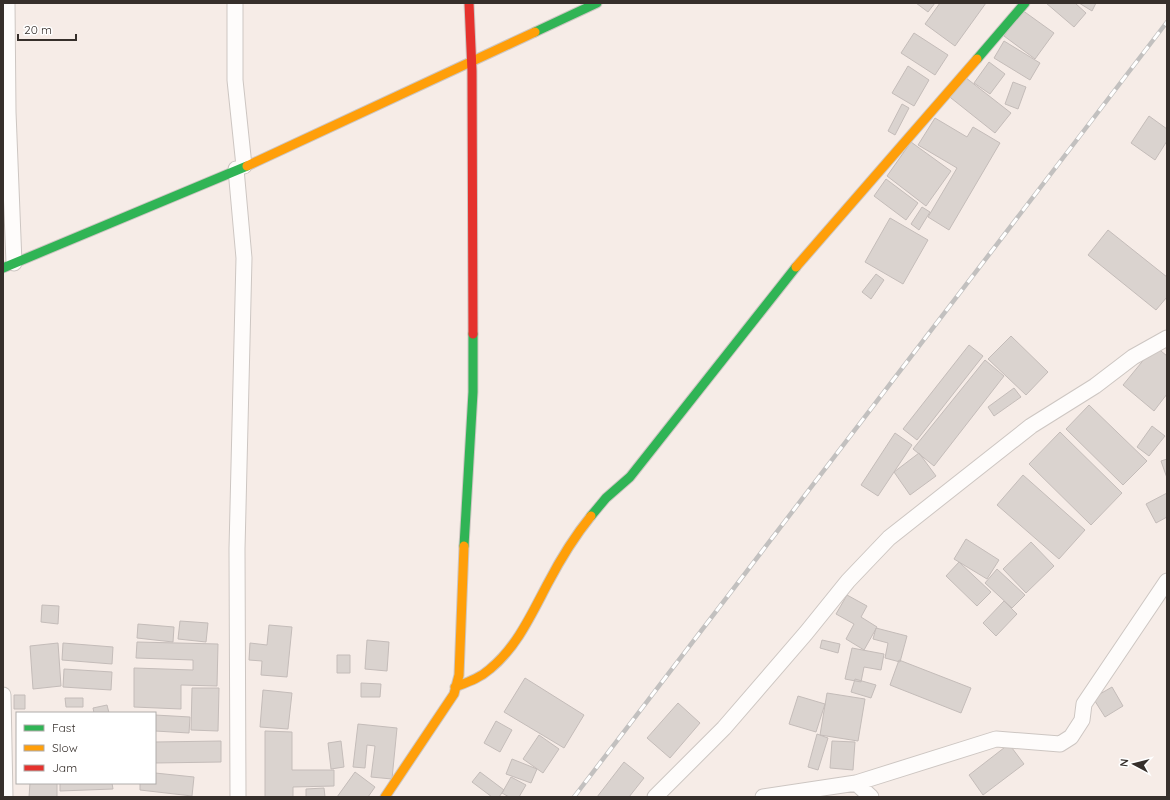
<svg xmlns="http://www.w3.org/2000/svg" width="1170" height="800" font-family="Quicksand,sans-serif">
<rect width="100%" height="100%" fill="#f6ece7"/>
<path fill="#dad3cf" stroke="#c4bcb9" d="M916,3H935L928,12Z
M940,3H986L955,46L925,24Z
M1046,3H1075L1086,13L1074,27Z
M1079,3H1096L1092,11Z
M1022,10L1054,33L1035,59L1004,36Z
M914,33L948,55L935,75L901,53Z
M1004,41L1040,63L1030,80L994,58Z
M989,62L1005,74L990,94L974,83Z
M908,66L929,80L914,106L892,93Z
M961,74L1011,113L995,133L946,94Z
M1013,82L1026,87L1018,109L1005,104Z
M902,104L909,108L895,135L888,131Z
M1149,116L1167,129V141L1155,160L1131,143Z
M935,118L967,137L973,127L1000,143L949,230L928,217L957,168L918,145Z
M911,142L951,171L926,206L887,176Z
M886,179L918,203L906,220L874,196Z
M922,207L930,212L919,230L911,224Z
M890,218L928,240L903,284L865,262Z
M1108,230L1167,277V297L1156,310L1088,255Z
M876,274L884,280L871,299L862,292Z
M1011,336L1048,372L1026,395L988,359Z
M969,345L983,356L917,440L903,429Z
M1155,346L1167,356V394L1154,411L1123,385Z
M985,360L1004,376L934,466L913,449Z
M1014,388L1021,397L994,416L988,407Z
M1089,405L1147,461L1123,485L1066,429Z
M1152,426L1165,436L1149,456L1137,447Z
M1060,432L1122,493L1091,525L1029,464Z
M895,433L912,445L878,496L861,485Z
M919,453L936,476L910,495L894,472Z
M1167,459V478L1161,461Z
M1023,475L1085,530L1059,559L997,505Z
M1167,493V517L1156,523L1146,504Z
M966,539L999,560L987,579L954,559Z
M1031,542L1054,566L1026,593L1003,569Z
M959,562L991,592L977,606L946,576Z
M997,569L1025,595L1012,608L985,583Z
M847,595L867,606L861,617L877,627L864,650L846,639L854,624L836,614Z
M1004,601L1017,614L996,636L983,623Z
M42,605L59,606L58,624L41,622Z
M180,621L208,623L206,642L178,639Z
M138,624L174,627L173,642L137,638Z
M269,625L292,627L287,677L261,675L262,661L249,660L250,643L267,645Z
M876,628L907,636L900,662L885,658L888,643L873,639Z
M367,640L389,642L387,671L365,669Z
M822,640L840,644L838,653L820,648Z
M137,642L218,644L217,686L181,685V709L134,707V668L193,670V660L136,658Z
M58,643L61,686L33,689L30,646Z
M63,643L113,647L112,664L62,660Z
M852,648L884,654L881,670L864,667L861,682L845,679Z
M337,655H350V673H337Z
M899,660L971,688L961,713L890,685Z
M64,669L112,672L111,690L63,687Z
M525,678L584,715L564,748L504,712Z
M855,679L876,685L871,698L851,692Z
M361,683L381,684L380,697H361Z
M1112,687L1123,706L1105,717L1093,698Z
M192,688H219L218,731L191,730Z
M263,690L292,693L288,729L260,727Z
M827,693L865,699L858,741L820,735Z
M14,695H25V709H14Z
M798,696L825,704L816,732L789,724Z
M65,698H83V707H66Z
M678,703L700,723L670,758L647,738Z
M107,705L109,713H94L93,708Z
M155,715L190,717L189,733L155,731Z
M496,721L512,730L500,752L484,743Z
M358,724L397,728L392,779L371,777L375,746L367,745L365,768L353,767Z
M265,731L292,732V770H334V786L293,787V797H265Z
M817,734L828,738L818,770L808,767Z
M539,735L559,749L543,773L523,759Z
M221,741V762L155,763V742Z
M341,741L344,767L331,769L328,743Z
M832,741L855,742L853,770L830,768Z
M1009,744L1024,764L983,795L969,775Z
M512,759L537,769L531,783L506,774Z
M624,762L644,778L629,797H597Z
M355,772L375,787L368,797H337Z
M480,772L504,790L499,797H492L472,782Z
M155,773L194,777L192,796L140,790V783H155Z
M511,777L526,785L519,797H509L502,793Z
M30,783H57V797H29Z
M60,783H112L113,789L60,791Z
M324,788L325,797H306V789Z"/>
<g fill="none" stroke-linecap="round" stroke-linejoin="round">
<defs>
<path id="street" d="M7,3L8,112L14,263
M235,3V80L244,166
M236,169L244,258L237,549L238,797
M3,695L5,797
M856,783L871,797
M655,797L724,728L806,633L848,581L889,538L1031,426L1095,386L1133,357L1167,338
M763,797L856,783L996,739L1060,744L1071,737L1082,720L1084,704L1167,581"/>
<path id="fast" d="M535,32L597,3
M977,59L1025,3
M3,268L247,166
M591,516L606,498L630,477L796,267
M464,546L473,392V334"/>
<path id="slow" d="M247,166L535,32
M796,267L977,59
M455,687C468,682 480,678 490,669C517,647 532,613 548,583C560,560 574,537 591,516
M385,797L454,694L459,675L464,546"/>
<path id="jam" d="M469,3L472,71L473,334"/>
</defs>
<use href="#street" stroke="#cdc6c2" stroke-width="17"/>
<use href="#fast" stroke="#cdc6c2" stroke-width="11"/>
<use href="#slow" stroke="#cdc6c2" stroke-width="11"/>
<use href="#jam" stroke="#cdc6c2" stroke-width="11"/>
<use href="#street" stroke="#fefcfb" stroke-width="15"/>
<use href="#fast" stroke="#30b455" stroke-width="9"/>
<use href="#slow" stroke="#ff9f0a" stroke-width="9"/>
<use href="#jam" stroke="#e5322d" stroke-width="9"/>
<defs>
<path id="rail" d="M574,797L1167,22"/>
</defs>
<use href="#rail" stroke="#c2c0bf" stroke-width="4.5"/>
<use href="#rail" stroke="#fff" stroke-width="3" stroke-dasharray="9" stroke-linecap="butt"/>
</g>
<rect width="1170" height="800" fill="none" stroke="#362f2b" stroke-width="8"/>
<rect x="16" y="712" width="140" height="72" fill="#ffffff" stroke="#afacaa"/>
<rect x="24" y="725" width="20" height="6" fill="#30b455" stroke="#afacaa"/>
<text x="52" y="732" font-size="12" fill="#362f2b">Fast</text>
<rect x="24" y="745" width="20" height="6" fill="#ff9f0a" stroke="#afacaa"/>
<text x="52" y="752" font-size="12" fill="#362f2b">Slow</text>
<rect x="24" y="765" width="20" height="6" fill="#e5322d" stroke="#afacaa"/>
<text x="52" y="772" font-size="12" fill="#362f2b">Jam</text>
<g transform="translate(1134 764) rotate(277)" stroke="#ffffff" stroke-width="3" paint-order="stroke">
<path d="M0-3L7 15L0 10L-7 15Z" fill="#362f2b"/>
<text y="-6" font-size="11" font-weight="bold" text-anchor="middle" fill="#362f2b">N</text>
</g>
<path d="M18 34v6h58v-6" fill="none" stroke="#362f2b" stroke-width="2"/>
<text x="24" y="34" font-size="12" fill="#362f2b" stroke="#ffffff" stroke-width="3" paint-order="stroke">20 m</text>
</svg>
